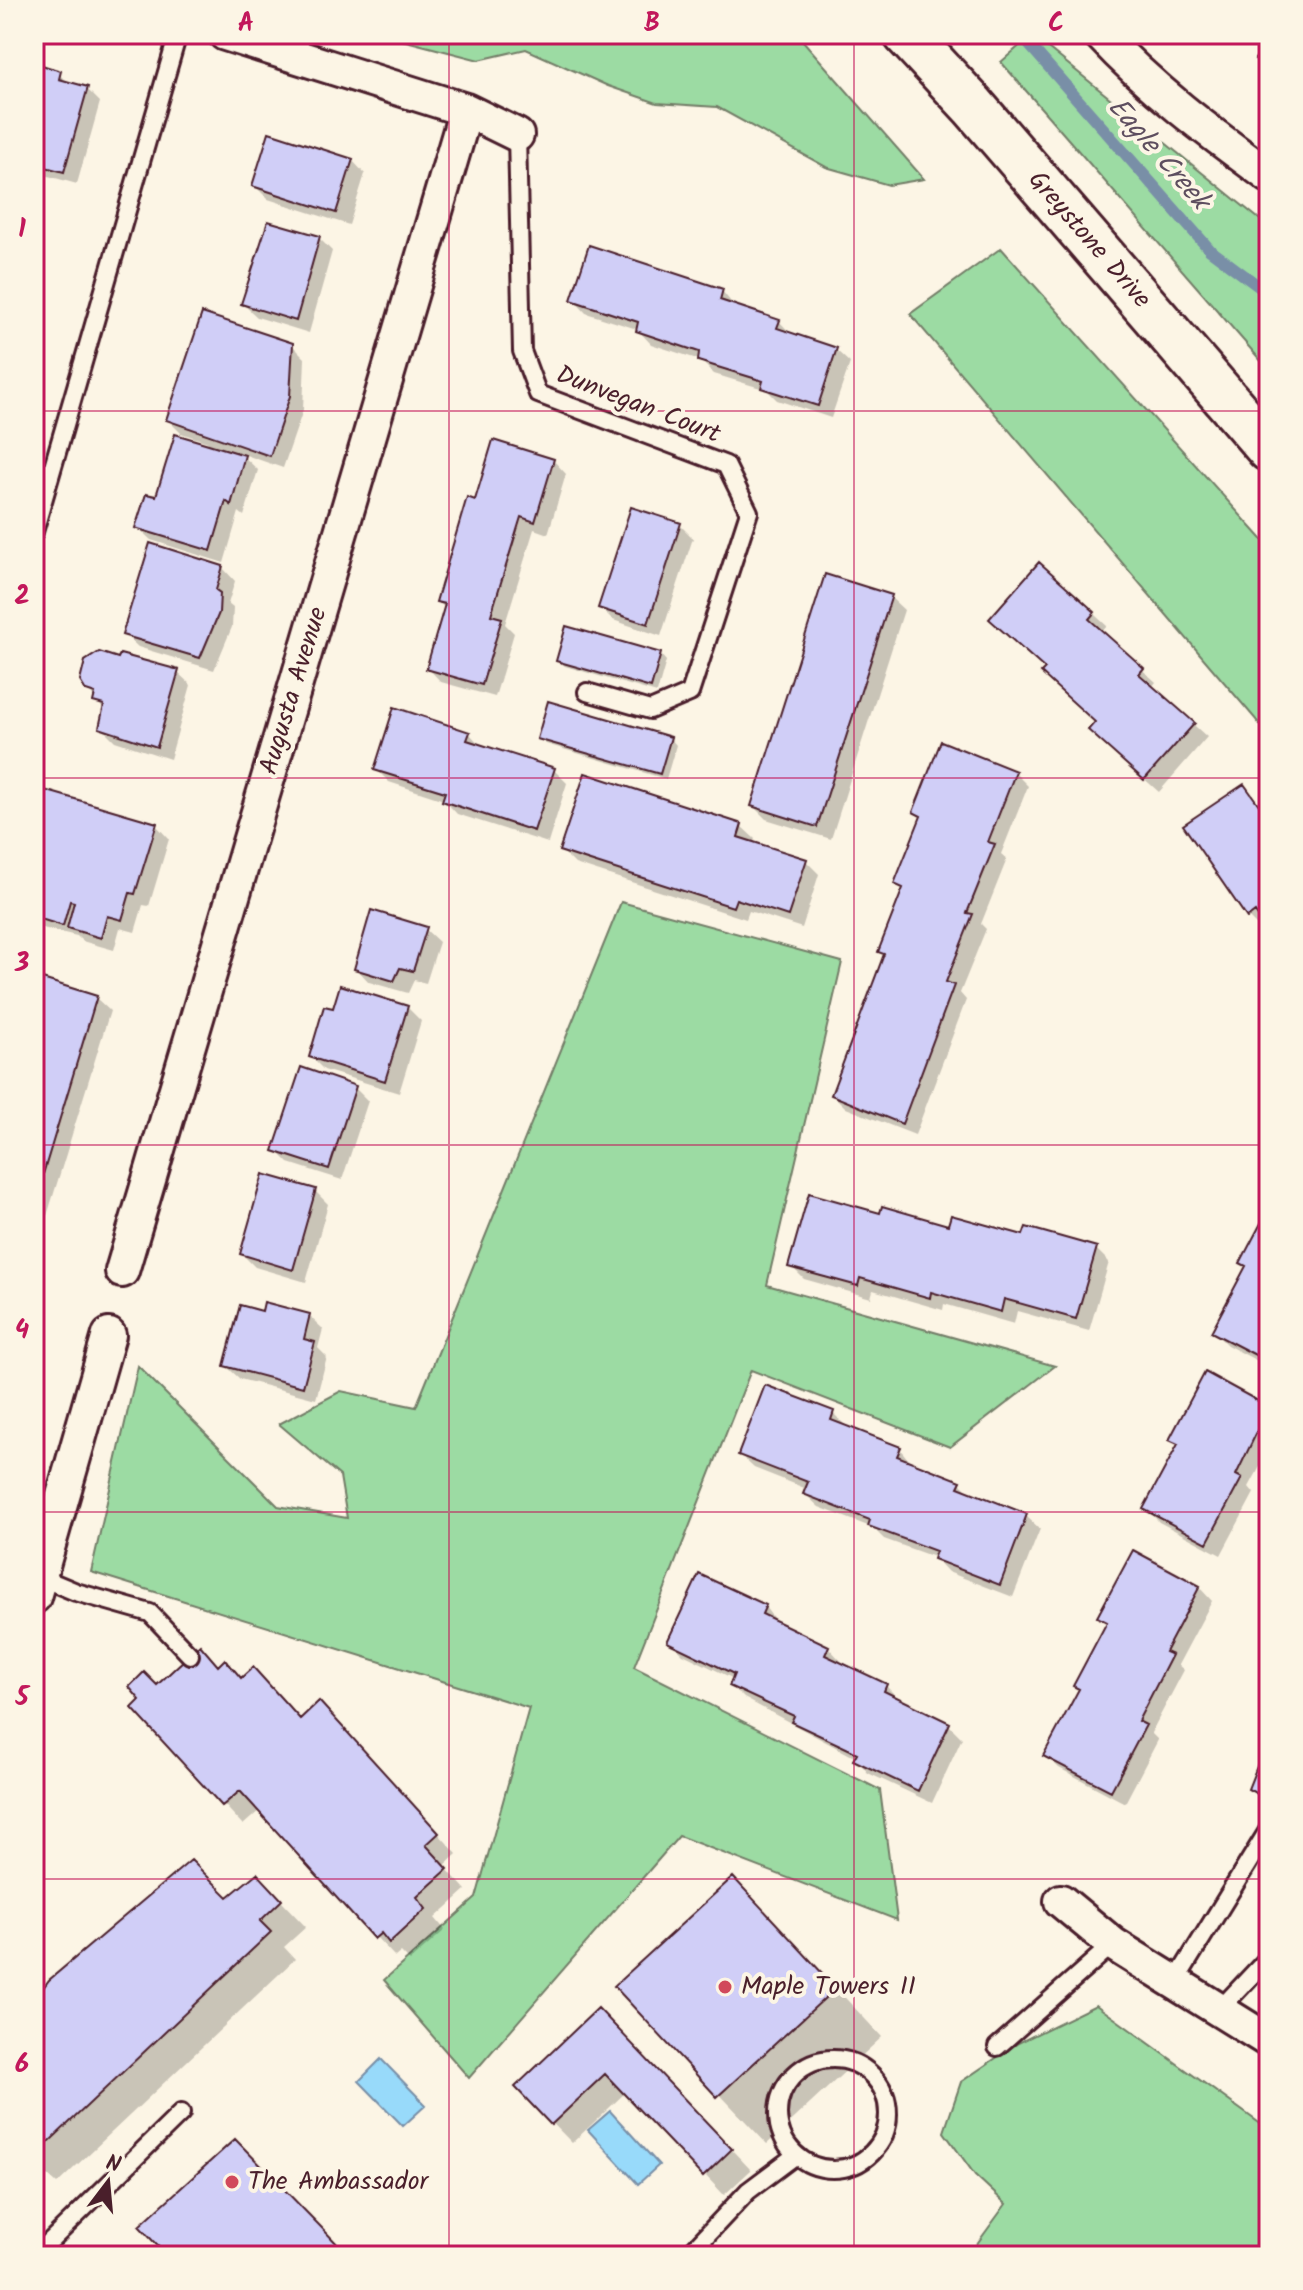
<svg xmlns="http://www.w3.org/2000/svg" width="1303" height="2290" font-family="Kalam,sans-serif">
<rect width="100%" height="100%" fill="#fcf5e5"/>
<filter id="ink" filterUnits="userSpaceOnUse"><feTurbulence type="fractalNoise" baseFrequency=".0125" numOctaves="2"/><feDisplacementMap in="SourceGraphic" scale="16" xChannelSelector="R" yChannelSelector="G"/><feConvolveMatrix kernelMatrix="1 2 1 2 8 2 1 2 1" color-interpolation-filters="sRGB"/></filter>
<g filter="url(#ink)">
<path fill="#9cdba3" stroke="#737d67" stroke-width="2" d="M379,34H797L924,179L889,185L826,167L717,107L657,103L608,86L526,49L479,60Z
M1032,35L1269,227V370L1001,62Z
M1001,248L1269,547V735L910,314Z
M621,902L842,962L767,1285L1055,1366L950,1447L751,1370L634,1667L880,1790L897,1920L679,1836L469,2078L384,1980L476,1898L529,1708L91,1572L138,1366L278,1506L347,1518L340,1476L279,1424L341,1391L416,1407Z
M1096,2005L1269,2130V2256H968L1006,2204L975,2175L944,2132L961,2082L1018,2043Z"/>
<path fill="#98dafa" stroke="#798fa7" stroke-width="2" d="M381,2059L426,2105L403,2126L359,2081Z
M610,2111L659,2165L638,2184L588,2130Z"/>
<path fill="#0003" d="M34,57L73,85L87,89L100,102L77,184L34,172Z
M352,160L365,174L349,225L268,199L255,186Z
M319,238L332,251L309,333L257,317L243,304Z
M722,291L735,307L779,321L793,336L836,350L850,363L831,418L777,400L767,390L714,374L700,360L651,344L637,329L586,313L573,299Z
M292,345L305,358L303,410L283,468L240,453L258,470L244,516L239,512L224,563L151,540L137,527L208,442L181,433L168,420Z
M553,460L566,474L548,534L534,529L505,624L514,633L495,697L441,682L428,668L446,609L438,601L477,502Z
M680,525L693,538L661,636L613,620L600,607Z
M1040,565L1107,626L1101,633L1156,682L1152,687L1207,737L1159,792L1104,743L1097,723L1047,670Z
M222,567L235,581L228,604L233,608L232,627L214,670L138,647L124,634Z
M890,597L904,610L831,839L766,819L753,806Z
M660,654L666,661L657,693L565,666L559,660Z
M177,672L191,685L170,759L115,741L101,727L105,711L88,690Z
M469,733L482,747L554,770L567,783L548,843L457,814L444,800L389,782L376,769Z
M539,738H670L676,745L666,779L546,744Z
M1015,773L1028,786L1001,854L1007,859L981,924L986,929L960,993L966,1000L915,1135L846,1108L833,1095L886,957L880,951L904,891L896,884L922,819L915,812Z
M1244,786L1269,816V929L1267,926L1261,930L1248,917Z
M34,789L156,825L169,839L149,906L143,905L135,932L120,928L114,950L82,941L77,936L34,926Z
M741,826L755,839L753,844L806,861L819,874L802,928L749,911L746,919L575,864L562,851Z
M425,929L439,942L426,983L414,980L408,993L369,982L356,968Z
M34,988L96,998L110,1011L46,1219L34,1215Z
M407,1007L421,1021L399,1093L324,1070L311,1057Z
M355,1088L368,1101L342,1180L289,1163L276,1150Z
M315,1191L328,1204L306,1282L255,1267L242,1254Z
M1269,1212V1367L1227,1345L1213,1331L1247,1268L1242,1263Z
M882,1216L1096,1249L1109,1262L1089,1331L1017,1311L1014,1324L944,1304L943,1310L873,1290L871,1298L804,1279L791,1266Z
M263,1313L309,1316L323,1329L318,1348L327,1357L316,1399L240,1379L226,1366Z
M1205,1375L1269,1409V1450L1249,1487L1254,1493L1221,1555L1159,1522L1146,1508L1179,1447L1171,1439Z
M833,1413L846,1426L899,1448L912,1464L959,1482L972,1495L1026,1516L1040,1529L1013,1597L948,1572L934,1557L884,1539L873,1528L819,1507L805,1494L807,1489L754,1468L740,1455Z
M1199,1587L1212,1601L1178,1665L1184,1670L1151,1733L1158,1740L1125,1803L1059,1768L1046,1755L1080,1690L1108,1625L1100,1617Z
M765,1607L777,1623L828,1647L841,1661L840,1664L886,1686L899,1699L949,1725L962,1738L932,1803L868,1773L856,1758L744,1698L731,1685L734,1679L683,1654L669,1641Z
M225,1662L242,1679L301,1721L339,1724L457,1854L444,1866L466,1890L435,1918L445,1930L410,1961L401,1952L395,1957L376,1937L260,1810L243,1825L134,1708L157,1688L219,1668Z
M1269,1742V1807L1251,1788Z
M257,1876L306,1927L284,1947L295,1959L57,2184L34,2163V2003L228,1900Z
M733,1879L882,2037L767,2144L617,1986Z
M618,2030L751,2170L724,2195L626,2092L572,2143L517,2087Z
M793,2249L800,2256H785Z"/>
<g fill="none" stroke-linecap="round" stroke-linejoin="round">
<path stroke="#798fa7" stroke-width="12" d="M1020,34L1210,250L1269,294"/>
</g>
<path fill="#d0cef7" stroke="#4a1f2b" stroke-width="2" d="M1269,39V69L1255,59Z
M34,55L37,56L35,63L61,71L59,79L88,87L64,172L34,164Z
M269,132L353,159L336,213L252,186Z
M268,221L320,236L296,321L241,304Z
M589,245L723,289L720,300L780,320L777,328L837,348L818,406L761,388L763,381L698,361L699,352L636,331L638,322L571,300Z
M202,313L293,343L290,396L270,456L166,420Z
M175,434L245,455L231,505L226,501L211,551L135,528L146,494L156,496Z
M493,440L554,459L535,522L521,517L491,615L502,618L482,685L426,669L445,604L436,602L467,497L475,500Z
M631,507L681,523L648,624L598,608Z
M150,543L223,566L216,590L220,593L219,613L200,658L122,635Z
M1039,562L1095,612L1089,619L1144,668L1139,674L1195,723L1144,780L1088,730L1095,722L1041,673L1045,669L989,619Z
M825,574L892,595L817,827L751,806Z
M566,626L661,653L651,688L556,661Z
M99,652L118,658L120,654L179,670L157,747L99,728L104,705L93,702L95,694L86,691L80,681L85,661Z
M548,701L671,737L660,774L537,739Z
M394,707L470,732L467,740L555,768L534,831L442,801L445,792L374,770Z
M941,741L1016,771L988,842L995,844L967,913L973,914L946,982L954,985L902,1124L831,1095L884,954L878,952L903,888L894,884L921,816L913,812Z
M585,773L742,824L738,837L807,859L788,916L736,899L733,907L559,851Z
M1244,784L1269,819V932L1255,912L1247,918L1183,825Z
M34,787L157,823L135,894L130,893L122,920L107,916L101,938L67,928L74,902L70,901L63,926L34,917Z
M371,910L427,927L413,971L400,968L394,981L354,969Z
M36,977L97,996L34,1204V982Z
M340,985L408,1006L385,1081L309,1057L324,1006L333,1008Z
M301,1067L356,1086L329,1169L273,1151Z
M263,1174L316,1189L293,1270L240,1254Z
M809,1193L880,1213L882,1206L948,1225L951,1215L1023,1235L1026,1227L1097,1247L1076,1319L1004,1299L1001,1312L931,1292L930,1298L860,1278L858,1286L788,1267Z
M1269,1208V1362L1211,1332L1246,1266L1240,1263Z
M264,1302L310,1314L304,1339L315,1342L303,1387L224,1366L240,1305L262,1311Z
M1205,1372L1269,1407L1236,1475L1242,1478L1207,1543L1143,1509L1178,1444L1169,1440Z
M765,1385L834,1411L831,1420L901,1447L897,1456L961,1481L958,1487L1027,1514L1000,1585L933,1559L936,1551L868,1526L870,1520L803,1494L808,1482L738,1455Z
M1133,1550L1200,1586L1165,1652L1172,1655L1138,1721L1146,1725L1111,1791L1043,1756L1079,1689L1073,1686L1107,1622L1097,1617Z
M699,1574L766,1605L762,1614L829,1646L825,1655L887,1684L884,1691L950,1723L918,1791L853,1760L857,1753L791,1722L794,1716L729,1686L734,1674L667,1642Z
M200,1645L218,1666L225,1659L241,1678L253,1667L300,1719L319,1701L439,1833L426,1845L448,1869L417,1897L426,1909L389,1943L381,1933L374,1939L240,1791L222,1806L132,1708L140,1700L129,1687L144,1672L157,1685Z
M1269,1736V1800L1248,1789Z
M191,1860L228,1897L257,1873L282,1900L260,1921L271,1932L34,2156V2000L49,1980Z
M733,1877L836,1988L717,2097L614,1986Z
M598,2008L732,2149L703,2177L605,2074L551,2125L515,2087Z
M235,2139L319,2225L343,2250L337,2256H167L139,2226Z"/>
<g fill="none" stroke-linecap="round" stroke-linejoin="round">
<defs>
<path id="lane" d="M517,135L522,351L538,394L726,465L749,512L690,693L650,710L587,692
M34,532L178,34
M40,1577L76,1592L150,1613L190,1655
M1175,1982L1269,1829
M1220,2009L1269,1957
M997,2047L1113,1944
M778 2114a55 55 0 1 1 110 0a55 55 0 1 1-110 0Z
M35,2256L181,2113
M687,2256L748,2191L796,2155"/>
<path id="street" d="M225,34L466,110L517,135
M1100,34C1151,89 1209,132 1269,176
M122,1271L466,110
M34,1597L109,1335
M1061,1901L1113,1944L1269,2041"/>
<path id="secondary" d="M906,34L973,106L1269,449"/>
</defs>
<use href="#lane" stroke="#4a1f2b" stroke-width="22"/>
<use href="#street" stroke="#4a1f2b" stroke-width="38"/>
<use href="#secondary" stroke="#4a1f2b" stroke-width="50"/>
<use href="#lane" stroke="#fcf5e5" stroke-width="16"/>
<use href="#street" stroke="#fcf5e5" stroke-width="32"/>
<use href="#secondary" stroke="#fcf5e5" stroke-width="44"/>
</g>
</g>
<path fill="none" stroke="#c2185b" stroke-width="2" stroke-opacity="0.55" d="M449,34V2256M854,34V2256M34,411H1269M34,778H1269M34,1145H1269M34,1512H1269M34,1879H1269"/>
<g fill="#d1495b" stroke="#fcf5e5" stroke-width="3">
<circle cx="725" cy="1987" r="8"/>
<circle cx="232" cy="2182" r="8"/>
</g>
<g text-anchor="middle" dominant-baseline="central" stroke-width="8" stroke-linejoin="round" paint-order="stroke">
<g font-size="26" fill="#4a1f2b" stroke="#fcf5e5">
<text transform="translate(1089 240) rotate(49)">Greystone Drive</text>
<text transform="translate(638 405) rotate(21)">Dunvegan Court</text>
<text transform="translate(294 691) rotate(-73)">Augusta Avenue</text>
</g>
<g font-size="26" fill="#4a1f2b" stroke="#fcf5e5" text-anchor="start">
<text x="741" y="1987">Maple Towers II</text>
<text x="248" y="2182">The Ambassador</text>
</g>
<g font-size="28" font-style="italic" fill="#5e4e5f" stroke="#fcf5e5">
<text transform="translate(1158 154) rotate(49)">Eagle Creek</text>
</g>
</g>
<rect width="1303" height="2290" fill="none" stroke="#fcf5e5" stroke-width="88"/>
<g transform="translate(108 2182) rotate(16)" stroke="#fcf5e5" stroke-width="6" paint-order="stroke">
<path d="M0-6L14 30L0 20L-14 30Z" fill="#4a1f2b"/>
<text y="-12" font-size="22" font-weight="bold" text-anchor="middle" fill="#4a1f2b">N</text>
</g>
<rect x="44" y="44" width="1215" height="2202" fill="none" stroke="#c2185b" stroke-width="3"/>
<g font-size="26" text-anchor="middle" font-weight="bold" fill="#c2185b">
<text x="246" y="31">A</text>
<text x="652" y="31">B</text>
<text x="1056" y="31">C</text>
<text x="22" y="237">1</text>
<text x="22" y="604">2</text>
<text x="22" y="971">3</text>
<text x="22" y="1338">4</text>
<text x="22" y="1705">5</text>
<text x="22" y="2072">6</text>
</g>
</svg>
